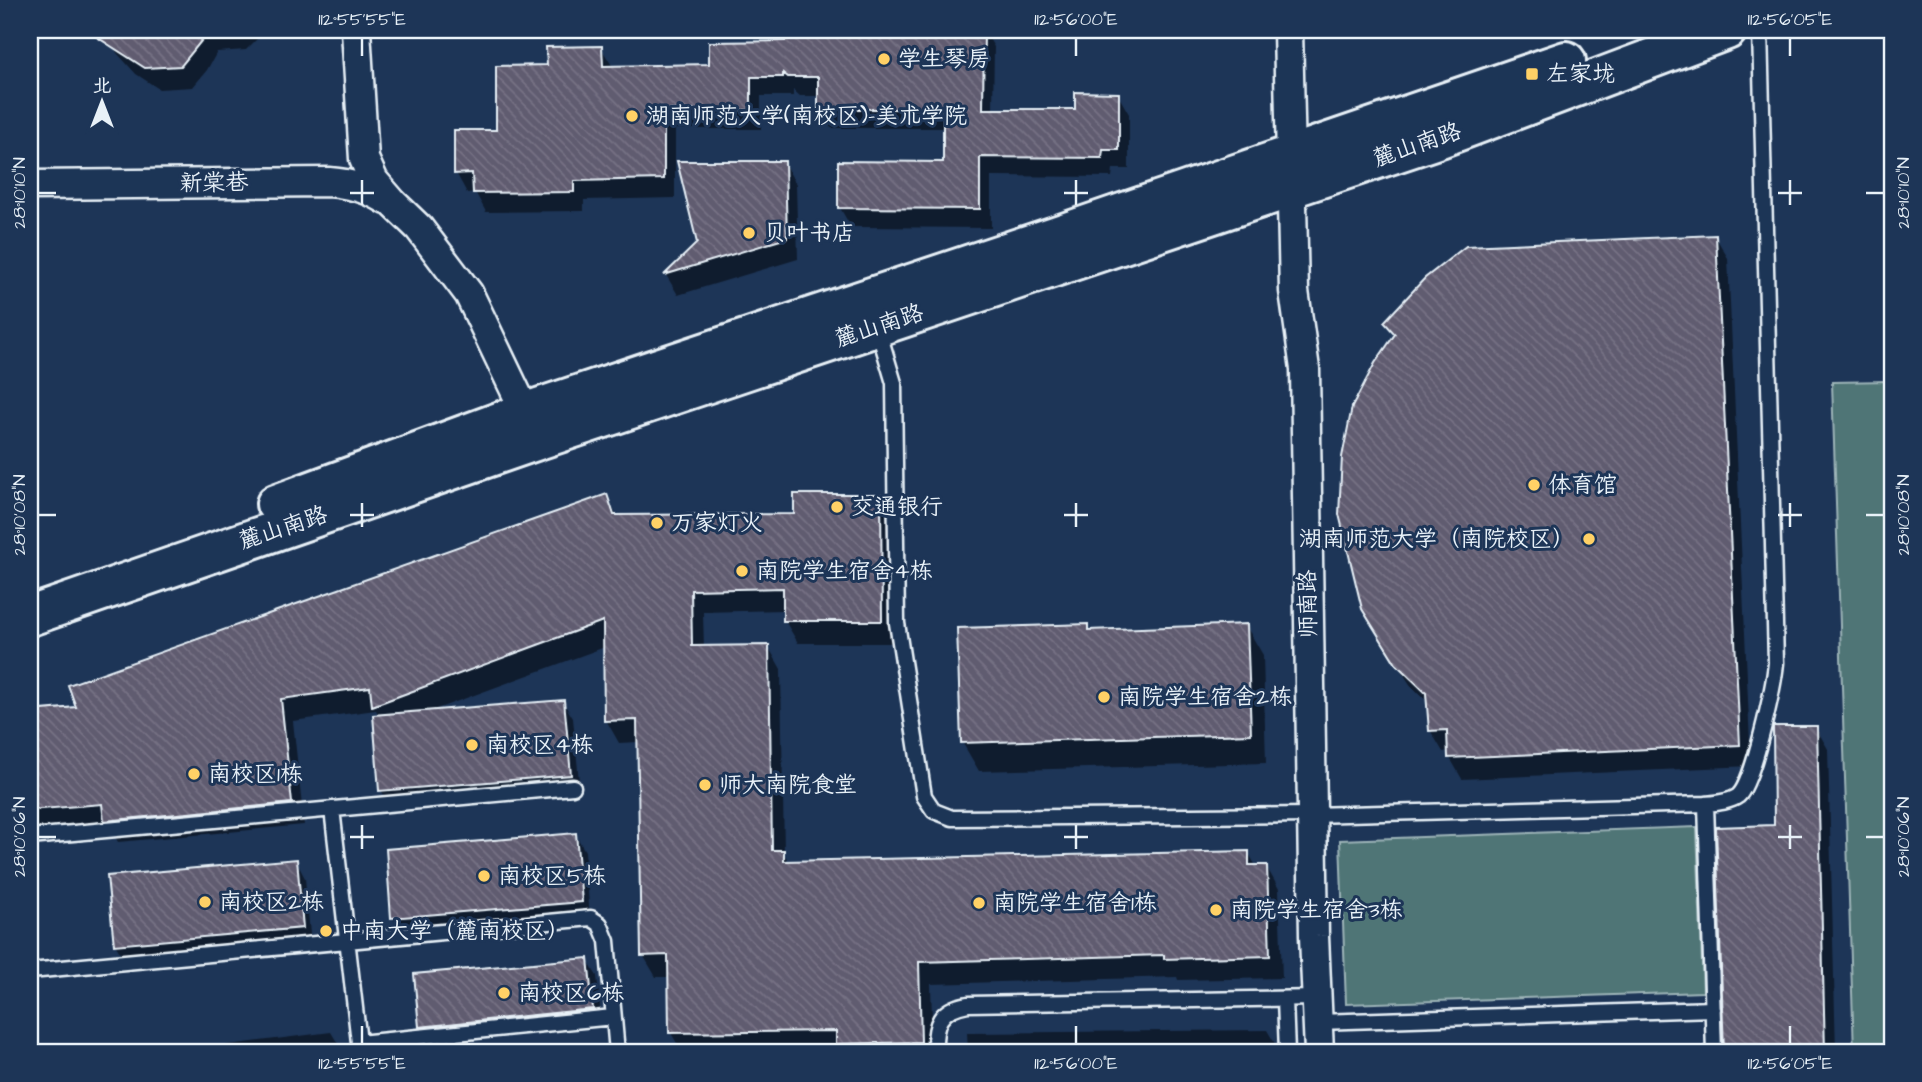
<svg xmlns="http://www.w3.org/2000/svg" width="1922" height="1082" font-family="'Architects Daughter','LXGW WenKai TC',sans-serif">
<defs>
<pattern id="building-back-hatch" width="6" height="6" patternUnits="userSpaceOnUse" patternTransform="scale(1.75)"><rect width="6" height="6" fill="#605b70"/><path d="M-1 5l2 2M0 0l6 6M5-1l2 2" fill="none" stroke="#777385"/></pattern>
</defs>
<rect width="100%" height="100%" fill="#1d3557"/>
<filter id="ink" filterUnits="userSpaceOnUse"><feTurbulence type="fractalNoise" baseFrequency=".0143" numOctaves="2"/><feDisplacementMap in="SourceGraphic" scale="14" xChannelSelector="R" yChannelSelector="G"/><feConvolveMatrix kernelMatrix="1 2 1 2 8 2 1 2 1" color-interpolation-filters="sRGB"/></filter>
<g filter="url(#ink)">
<path fill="#507576" stroke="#9cb3b7" stroke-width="2" d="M1889,381L1890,409L1892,407V1052H1854L1832,382Z
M1697,827L1703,992L1346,1004L1340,840Z"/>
<path fill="#0007" d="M94,30H266L246,50L217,52L207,70L193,87L159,89L136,74L117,53L107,36H98Z
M787,30H984L994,47L993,111H1077L1118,95L1129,114V169H1113L1112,177L991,176V228L851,227L840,208L945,164V128H831L820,109V96H800L793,90V96H761V129H675V198L584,200V211L486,212L475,192L467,193L456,173L498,131L549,67L601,48L613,67L711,66L787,43Z
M784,163L796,184L798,259L678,295L666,275Z
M1715,236L1728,258L1751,766L1462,779L1450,758V751L1443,752L1430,730L1429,703L1411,686L1376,631L1395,337L1386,322Z
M880,496L892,518L893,643H798L785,621V610L703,612L704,648L768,646L781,669L784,853L789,863L1248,852L1256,866H1266L1279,889L1282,978L1178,980L1177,977L931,984L933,1052H682L671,1033L670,977H656L643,955L639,742L619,743L606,720L605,647L431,711L563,702L573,718L580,791L390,807L381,790L380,717L376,710L293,721L304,825L118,842L109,826L30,833V712L78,708L606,497L617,516L796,515Z
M1087,626L1090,631L1246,626L1263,655L1266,763L979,771L962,742Z
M1816,728L1828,749L1836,1052H1725L1718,829L1776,827Z
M575,834L585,851L590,919L403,935L393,918L387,850Z
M296,861L305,878L311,945L125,961L115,944Z
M587,960L597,976L602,1026L431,1043L421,1027Z
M1267,1030L1280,1052H968L967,1033Z
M331,1032L343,1052H173Z"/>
<path fill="url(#building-back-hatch)" stroke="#e8f1f8" stroke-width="2" d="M86,30H210L181,66L145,68Z
M785,30H984L983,109H1075V92L1119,93V150H1103L1102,158L980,157V209L838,208V161L943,162V109H818V77H788L783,73V77H751V110H664V179L574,181V192L473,193L472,173L454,174V130H496V66L547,65L546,47L602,46L603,66L709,64V42L785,41Z
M677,161H785L787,238L664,275L697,243Z
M1716,235L1740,745L1448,758L1447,730L1429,731L1426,693L1396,664L1362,609L1339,514L1342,457L1352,407L1375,363L1395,334L1384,322L1425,278L1466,246Z
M607,494L614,515L794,514V494H881L882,621H783V588L691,590L692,646L769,645L772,850H784V861L1249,851V865H1267L1270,956L1164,959V955L919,962L921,1042L836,1044V1031L669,1033L668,955L641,956L637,720L604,721L603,621L372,706L370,687L281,699L292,803L104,821L102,804L30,810V711L76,707L68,685Z
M1088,624V630L1247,624L1251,734L961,743L957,628Z
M564,700L571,775L379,791L373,715Z
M1773,726H1817L1825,1052H1724L1716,827L1774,825Z
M576,833L582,902L391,918L386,849Z
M297,859L303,928L114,945L107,876Z
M588,958L593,1009L419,1027L414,974Z"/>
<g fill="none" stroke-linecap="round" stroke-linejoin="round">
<defs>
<path id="service" d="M877,326L894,383L897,623L924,796L934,811L952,818L1312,815L1706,804
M332,809L360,1051
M30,837L573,787
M30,971L591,918L600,924L607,941L617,1052
M1285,999L1287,1052
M1318,1022L1713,1009
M359,1043L613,1017
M935,1052C934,1024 939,1009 968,1004L1316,998
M1714,1052L1706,804C1716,803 1730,802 1738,796C1753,784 1774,685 1776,663L1760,30"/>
<path id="minor" d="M356,30L364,159L374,181L393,203L419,228L469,294L534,430
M1288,30L1294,291L1305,369L1314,936L1319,1052
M30,185L329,182C351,184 368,188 387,200"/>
<path id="secondary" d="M276,504L526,412L1055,236L1566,61
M30,616L538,440L1440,138L1727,30"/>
</defs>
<use href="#service" stroke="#e8f1f8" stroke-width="19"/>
<use href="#minor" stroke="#e8f1f8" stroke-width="33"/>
<use href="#secondary" stroke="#e8f1f8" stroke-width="44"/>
<use href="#service" stroke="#1d3557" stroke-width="14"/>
<use href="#minor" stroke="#1d3557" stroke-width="28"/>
<use href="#secondary" stroke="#1d3557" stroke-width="38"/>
</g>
</g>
<path fill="none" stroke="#e8f1f8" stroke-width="2.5" d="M362,38V56M1076,38V56M1790,38V56M362,180V205M1076,180V205M1790,180V205M38,193H56M350,193H374M1064,193H1088M1778,193H1802M1866,193H1884M362,503V527M1076,503V527M1790,503V527M38,515H56M350,515H374M1064,515H1088M1778,515H1802M1866,515H1884M362,825V849M1076,825V849M1790,825V849M38,837H56M350,837H374M1064,837H1088M1778,837H1802M1866,837H1884M362,1026V1044M1076,1026V1044M1790,1026V1044"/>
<g fill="#ffd166" stroke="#1d3557" stroke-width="2.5">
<circle cx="884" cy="59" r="7"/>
<rect x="1525" y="67" width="14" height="14" rx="3.5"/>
<circle cx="632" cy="116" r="7"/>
<circle cx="749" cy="233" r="7"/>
<circle cx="1534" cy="485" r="7"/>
<circle cx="837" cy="507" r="7"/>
<circle cx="657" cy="523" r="7"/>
<circle cx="1589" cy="539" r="7"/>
<circle cx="742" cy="571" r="7"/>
<circle cx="1104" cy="697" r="7"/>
<circle cx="472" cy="745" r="7"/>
<circle cx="194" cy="774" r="7"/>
<circle cx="705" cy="785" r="7"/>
<circle cx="484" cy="876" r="7"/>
<circle cx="205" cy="902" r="7"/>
<circle cx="979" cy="903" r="7"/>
<circle cx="1216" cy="910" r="7"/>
<circle cx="326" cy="931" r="7"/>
<circle cx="504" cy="993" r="7"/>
</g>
<g text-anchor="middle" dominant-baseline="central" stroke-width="6" stroke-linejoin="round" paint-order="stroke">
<g font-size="23" fill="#e8f1f8" stroke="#1d3557" text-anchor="start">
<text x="898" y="59">学生琴房</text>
<text x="1546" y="74">左家垅</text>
<text x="646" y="116">湖南师范大学(南校区)-美术学院</text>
<text x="763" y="233">贝叶书店</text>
<text x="1548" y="485">体育馆</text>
<text x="851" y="507">交通银行</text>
<text x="671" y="523">万家灯火</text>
<text x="1575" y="539" text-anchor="end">湖南师范大学（南院校区）</text>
<text x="756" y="571">南院学生宿舍4栋</text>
<text x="1118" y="697">南院学生宿舍2栋</text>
<text x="486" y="745">南校区4栋</text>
<text x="208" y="774">南校区1栋</text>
<text x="719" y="785">师大南院食堂</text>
<text x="498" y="876">南校区5栋</text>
<text x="219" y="902">南校区2栋</text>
<text x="993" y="903">南院学生宿舍1栋</text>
<text x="1230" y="910">南院学生宿舍3栋</text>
<text x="340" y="931">中南大学（麓南校区）</text>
<text x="518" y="993">南校区6栋</text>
</g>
<g font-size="23" fill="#e8f1f8" stroke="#1d3557">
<text transform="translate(1417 145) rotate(-19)">麓山南路</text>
<text transform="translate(214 183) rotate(-1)">新棠巷</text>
<text transform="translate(879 326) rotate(-18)">麓山南路</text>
<text transform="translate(283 528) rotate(-18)">麓山南路</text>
<text transform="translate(1308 604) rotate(-91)">师南路</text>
</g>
</g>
<rect width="1922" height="1082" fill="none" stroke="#1d3557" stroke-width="77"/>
<g transform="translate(102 102)" stroke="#1d3557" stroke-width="5" paint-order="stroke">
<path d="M0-5L12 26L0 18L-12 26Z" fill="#e8f1f8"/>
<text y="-10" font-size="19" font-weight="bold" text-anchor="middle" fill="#e8f1f8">北</text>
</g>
<rect x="38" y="38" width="1846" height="1006" fill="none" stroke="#e8f1f8" stroke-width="2.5"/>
<g font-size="18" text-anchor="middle" fill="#e8f1f8">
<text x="362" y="25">112°55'55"E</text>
<text x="1076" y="25">112°56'00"E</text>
<text x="1790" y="25">112°56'05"E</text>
<text transform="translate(19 193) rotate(-90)" y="6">28°10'10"N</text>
<text transform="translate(1903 193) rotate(-90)" y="6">28°10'10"N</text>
<text transform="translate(19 515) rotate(-90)" y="6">28°10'08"N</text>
<text transform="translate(1903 515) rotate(-90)" y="6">28°10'08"N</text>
<text transform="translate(19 837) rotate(-90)" y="6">28°10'06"N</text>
<text transform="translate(1903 837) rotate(-90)" y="6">28°10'06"N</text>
<text x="362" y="1069">112°55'55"E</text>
<text x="1076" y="1069">112°56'00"E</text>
<text x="1790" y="1069">112°56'05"E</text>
</g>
</svg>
